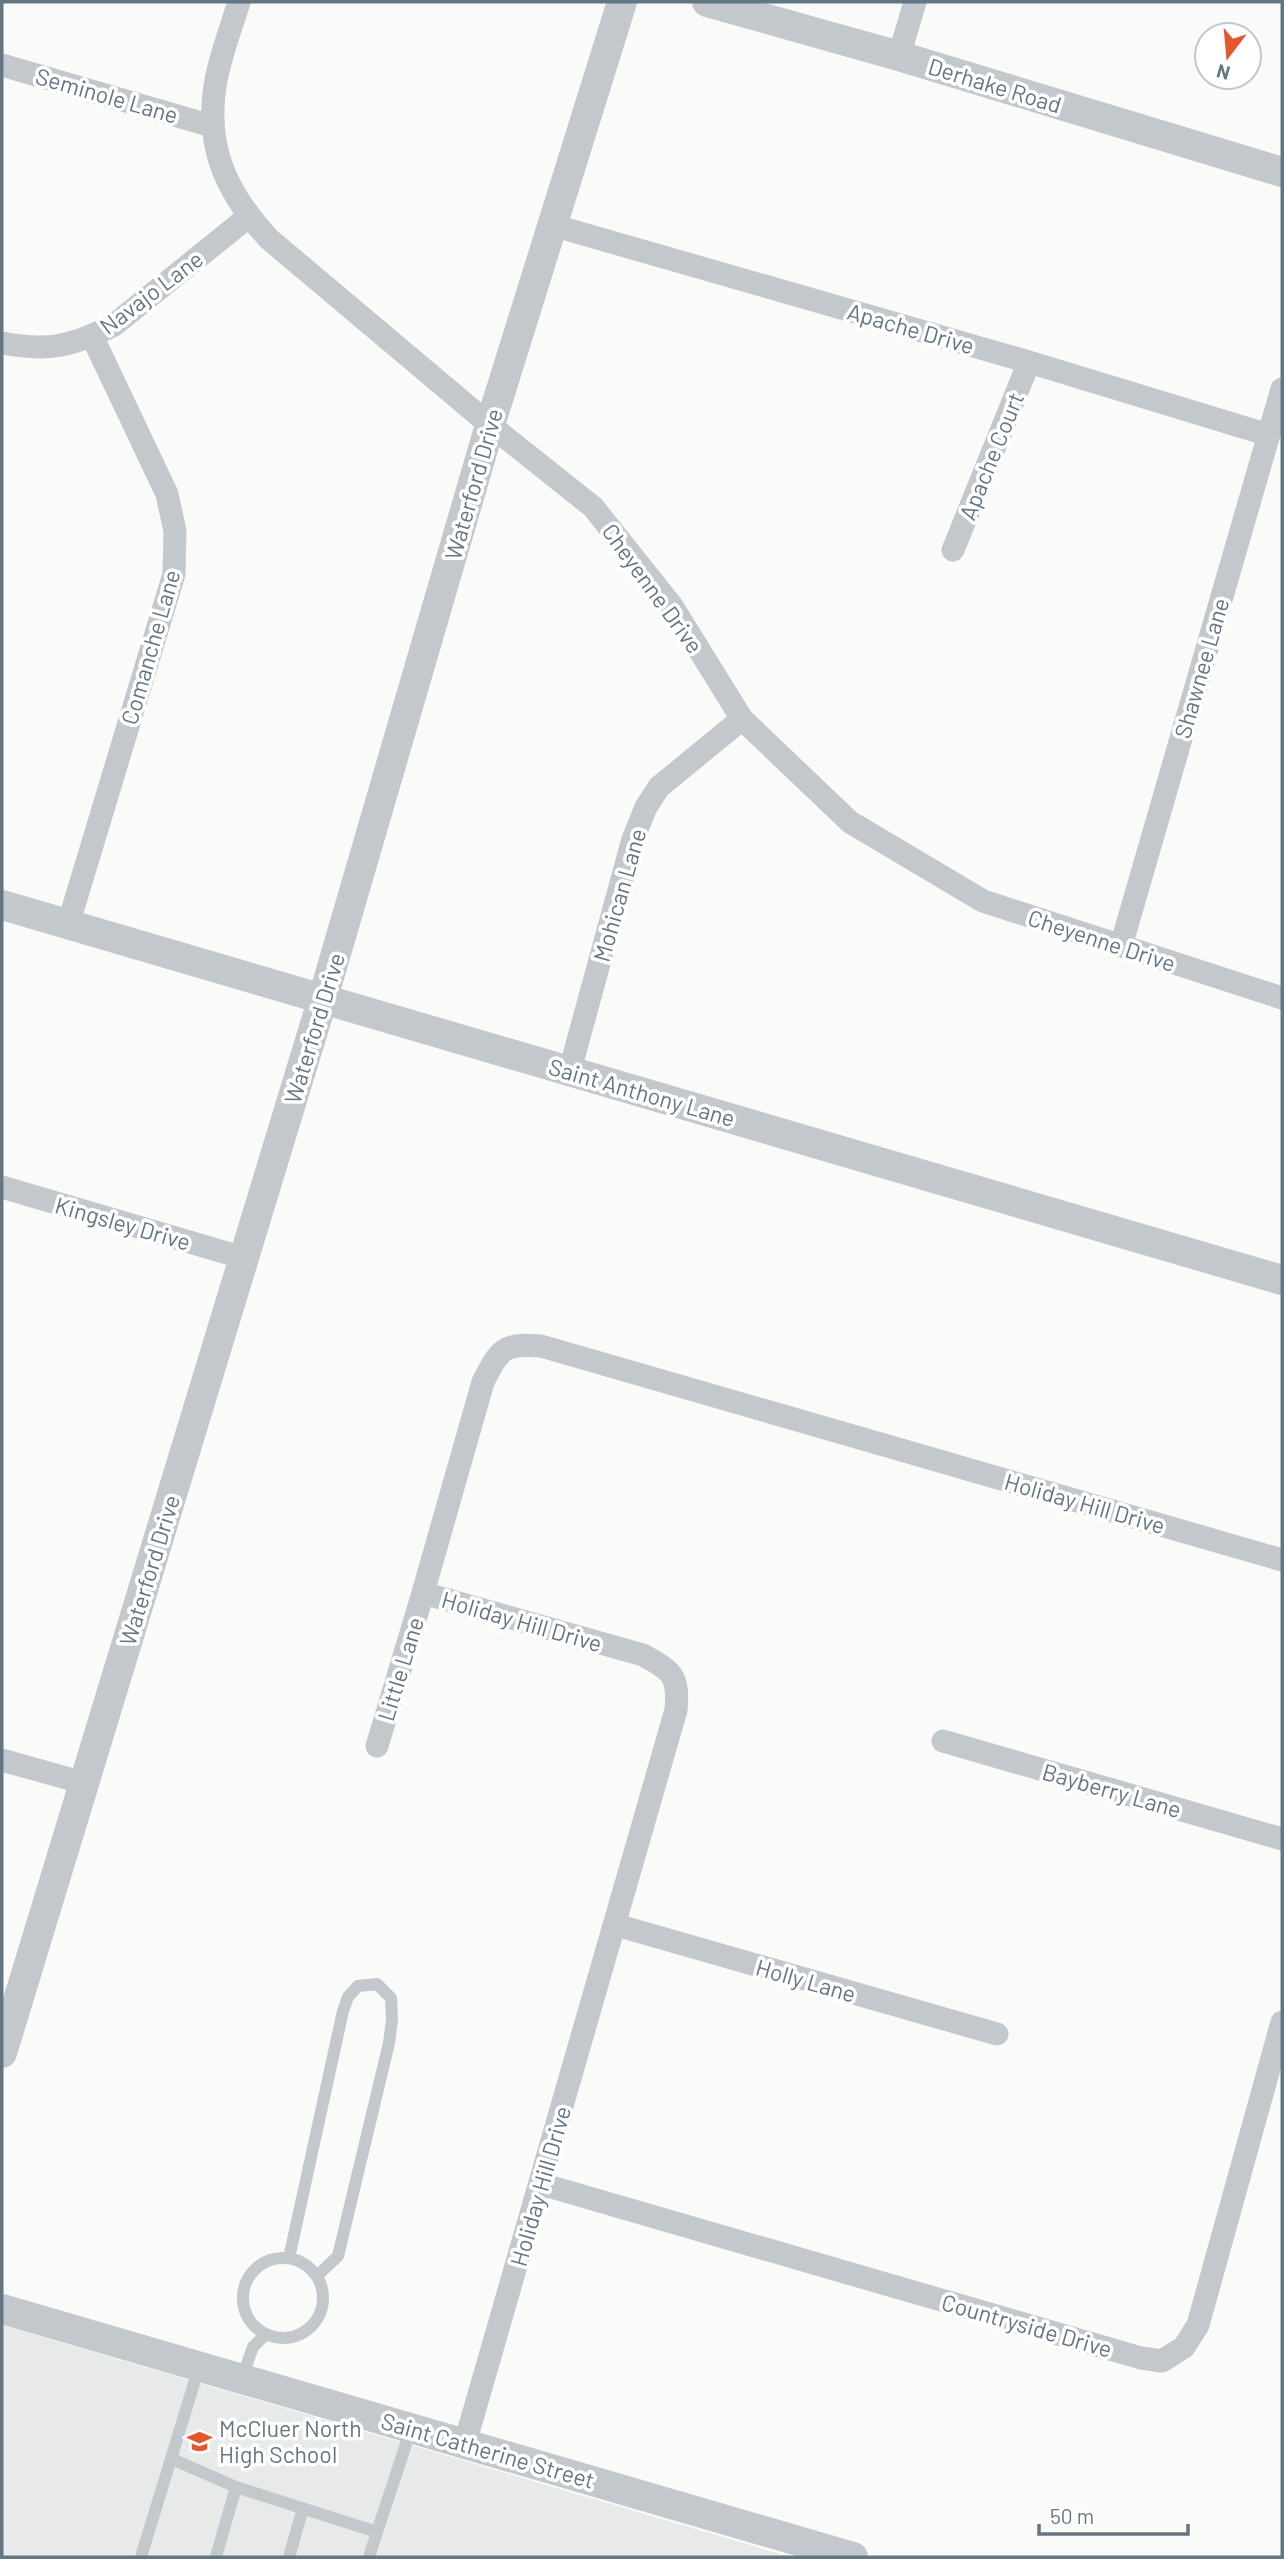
<svg xmlns="http://www.w3.org/2000/svg" width="1284" height="2559" font-family="Barlow,sans-serif">
<rect width="100%" height="100%" fill="#fafaf8"/>
<path fill="#e8e9e9" d="M2,2325L791,2557H2Z"/>
<g fill="none" stroke-linecap="round" stroke-linejoin="round">
<path stroke="#c3c8cc" stroke-width="12" d="M243 2298a40 40 0 1 1 80 0a40 40 0 1 1-80 0Z
M289,2258L343,2011L348,1997L358,1986L377,1984L391,1998L392,2020L389,2043L338,2256L317,2276
M242,2378L253,2347L266,2334
M172,2459L236,2487L377,2532L369,2557
M377,2532L411,2429
M141,2557L199,2367
M216,2557L236,2487
M289,2557L303,2508"/>
<path stroke="#c3c8cc" stroke-width="23" d="M239,2C231,28 221,54 216,80C204,145 226,193 269,239L490,425L593,507L672,606L742,719L850,822L983,901L1282,998
M899,56L915,2
M2,65L212,126
M552,225L1029,362L1269,435
M2,343C48,352 73,346 114,325L248,217
M953,550L1029,362
M68,925L174,574L175,531L167,494L92,336
M1121,946L1282,389
M570,1070L633,839L646,807L659,787L742,719
M2,1187L244,1258
M943,1741L1282,1839
M377,1746L423,1593
M2,1760L84,1783
M616,1925L997,2034
M541,2184L1141,2358L1162,2361L1184,2347L1198,2325L1282,2022
M465,2443L676,1710C679,1675 672,1671 643,1655L423,1593L483,1382C500,1349 503,1343 541,1346L1282,1560"/>
<path stroke="#c3c8cc" stroke-width="30" d="M707,2L899,56L1282,172
M2,905L1282,1280
M2,2053L323,998L490,425L622,2
M2,2309L853,2557"/>
</g>
<defs>
<symbol id="school-bare" viewBox="-9 -9 18 18"><path d="M0-5L7-2L0 1L-7-2ZM-4 1L0 2.5L4 1V4Q0 6-4 4Z" fill="#e4572e" stroke="#fff" stroke-width="2.5" paint-order="stroke"/></symbol>
</defs>
<g fill-rule="evenodd">
<use href="#school-bare" x="182" y="2424" width="35" height="35"/>
</g>
<g text-anchor="middle" dominant-baseline="central" stroke-width="7" stroke-linejoin="round" paint-order="stroke">
<g font-size="23" fill="#657683" stroke="#fff">
<text transform="translate(995 85) rotate(17)">Derhake Road</text>
<text transform="translate(107 95) rotate(16)">Seminole Lane</text>
<text transform="translate(151 292) rotate(-37)">Navajo Lane</text>
<text transform="translate(911 328) rotate(16)">Apache Drive</text>
<text transform="translate(991 456) rotate(-68)">Apache Court</text>
<text transform="translate(473 484) rotate(-74)">Waterford Drive</text>
<text transform="translate(653 588) rotate(54)">Cheyenne Drive</text>
<text transform="translate(150 647) rotate(-74)">Comanche Lane</text>
<text transform="translate(1201 668) rotate(-74)">Shawnee Lane</text>
<text transform="translate(619 895) rotate(-74)">Mohican Lane</text>
<text transform="translate(1102 940) rotate(18)">Cheyenne Drive</text>
<text transform="translate(314 1028) rotate(-73)">Waterford Drive</text>
<text transform="translate(642 1092) rotate(16)">Saint Anthony Lane</text>
<text transform="translate(123 1223) rotate(16)">Kingsley Drive</text>
<text transform="translate(1085 1503) rotate(16)">Holiday Hill Drive</text>
<text transform="translate(149 1570) rotate(-73)">Waterford Drive</text>
<text transform="translate(522 1621) rotate(16)">Holiday Hill Drive</text>
<text transform="translate(400 1669) rotate(-73)">Little Lane</text>
<text transform="translate(1112 1790) rotate(16)">Bayberry Lane</text>
<text transform="translate(806 1980) rotate(16)">Holly Lane</text>
<text transform="translate(540 2186) rotate(-74)">Holiday Hill Drive</text>
<text transform="translate(1027 2325) rotate(16)">Countryside Drive</text>
<text transform="translate(488 2450) rotate(16)">Saint Catherine Street</text>
</g>
<g font-size="23" fill="#657683" stroke="#fff" text-anchor="start">
<text x="219" y="2428">McCluer North<tspan x="219" dy="26">High School</tspan></text>
</g>
</g>
<rect width="1284" height="2559" fill="none" stroke="#657683" stroke-width="7"/>
<g transform="translate(1228 56) rotate(196)"><circle r="33" fill="#ffffff" stroke="#c1c8cd" stroke-width="2"/>
<path d="M0-5L12 26L0 18L-12 26Z" fill="#e4572e"/>
<text y="-10" font-size="19" font-weight="bold" text-anchor="middle" fill="#657683">N</text>
</g>
<path d="M1039 2524v10h149v-10" fill="none" stroke="#657683" stroke-width="3.5"/>
<text x="1050" y="2524" font-size="21" fill="#657683" stroke="#ffffff" stroke-width="5" paint-order="stroke">50 m</text>
</svg>
